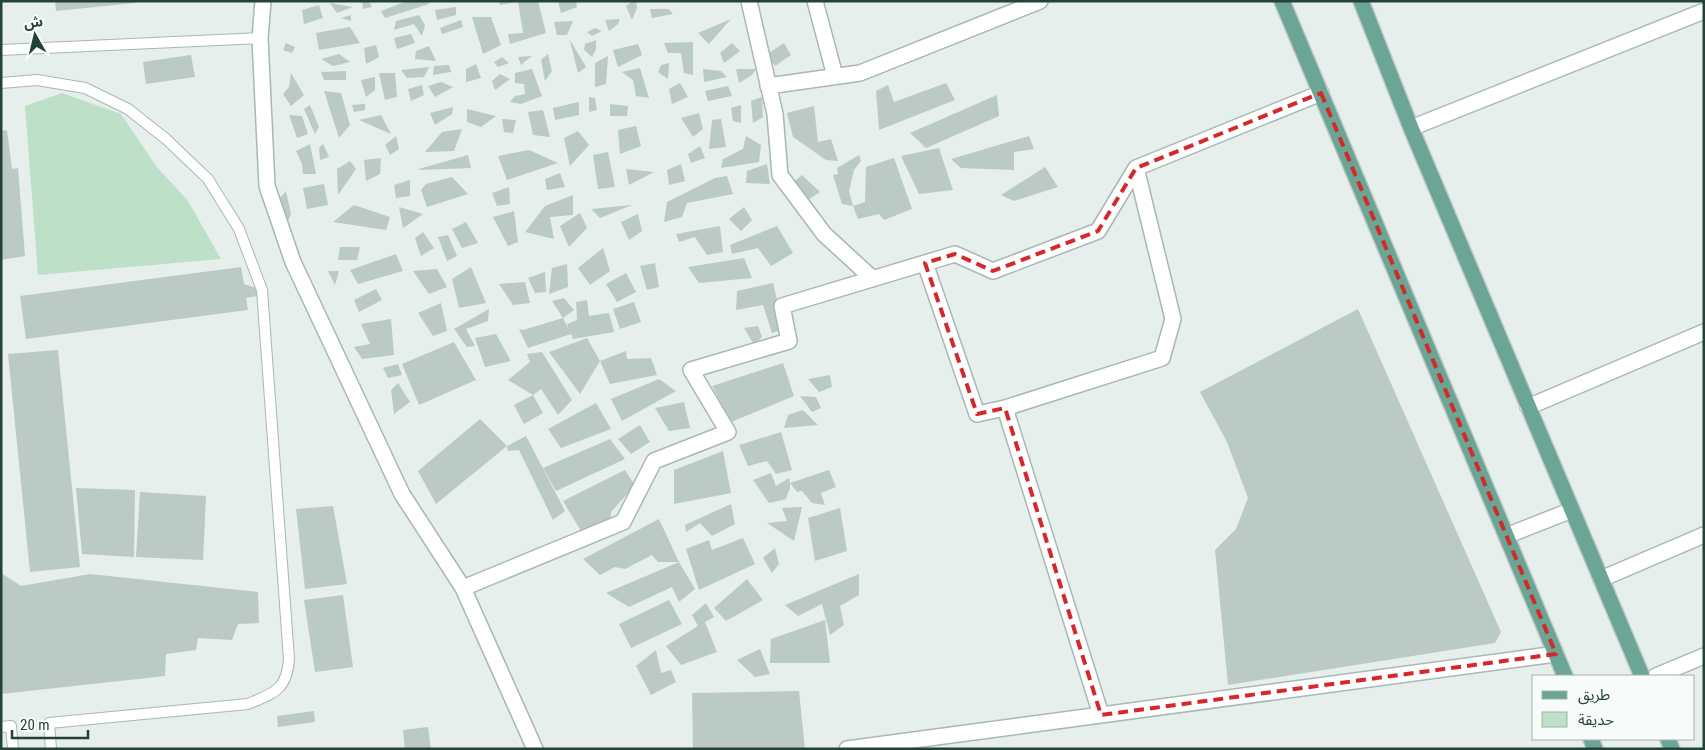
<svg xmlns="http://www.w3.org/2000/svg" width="1705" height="750" font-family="'Roboto Condensed','Noto Sans Arabic',sans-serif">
<rect width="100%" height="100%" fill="#e6efeb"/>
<path fill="#bfe0c8" d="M62,93L121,114L156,166L188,201L221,259L38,275L25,106Z"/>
<path fill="#bbcac4" d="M55,1H135V3L56,11Z
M362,1H369L372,7L363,9Z
M407,1H428L429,4L385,18L381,11Z
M499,1H515V2L500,5Z
M518,1H538L546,33L510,44L508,34L523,33Z
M558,1H576L577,7L561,13Z
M633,1H636L637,8L632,20L626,6Z
M330,3L353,7L337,13Z
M319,5L323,18L304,24L302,10Z
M456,7V15L437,20L435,10Z
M650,9H669L673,14L652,18Z
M351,15V21L341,18Z
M419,15L425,25L422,36L414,24L394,30L396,21Z
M472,17H491L501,45L483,54Z
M620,19L618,24L609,31L605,20Z
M731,19L709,44L698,33Z
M461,20L463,27L442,34L440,28Z
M573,21L567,35H557L554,22Z
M350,27L360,43L319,50L316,33Z
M595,28L602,31L592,36L587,32Z
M411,34L415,43L397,49L394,38Z
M570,40L586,67L578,73L570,41Z
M596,40V49L592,57L584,50L585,44Z
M693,42V75L684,73L681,53H668L664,43Z
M286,43L295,47L292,53L283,50Z
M732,43L740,51L724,63L720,53Z
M784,43L791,55L775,66L767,54Z
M638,44L642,55L618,67L613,50Z
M376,45L379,57L366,64L364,48Z
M429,46L436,61L415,59L416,51Z
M339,54L350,62L333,66L321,59Z
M548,54L552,71L545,81L541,60Z
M191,55L195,77L146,84L143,62Z
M532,56L521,65L518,57Z
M608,56L606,84L595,87V63Z
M502,57L509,63L498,67L494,62Z
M669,63L668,79L658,72L661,65Z
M476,64L481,78L466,82V69Z
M449,65L451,72L433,75L434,66Z
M429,67L424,77L407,78L401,70Z
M640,68L649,98L636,96L633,80L622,72Z
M532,69L542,96L521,104L510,102L515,96L525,94L524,84L515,83V73Z
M703,69L721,71L727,77L704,82Z
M736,69H756L752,75L739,83Z
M346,71V80H324L321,72Z
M291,73L304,95L291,106L283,94L289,87Z
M379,73H395L397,97L385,100Z
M500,74L510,79L495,90L492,81Z
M375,77V90L366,97L361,80Z
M441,82L453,87L435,97L428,86Z
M680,83L688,97L672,104L669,89Z
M946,83L955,100L879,130L876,91L888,85L894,102Z
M422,85L424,95L411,101L408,89Z
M728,86L732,96L708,101L705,91Z
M324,91L341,93L350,125L339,138Z
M997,95L999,116L926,148L910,133Z
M589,97L595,98L597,110L589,112Z
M762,97L763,117L753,123L751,101Z
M579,102V115L555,120L553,108Z
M365,104V110L354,112L352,105Z
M610,104L628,106L627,116H610Z
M310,105L319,127L315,134L304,109Z
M741,105V123L733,121L731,108Z
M814,106L818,142L831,139L838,161L826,160L793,137L787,113Z
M453,107L452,114L435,125L430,113Z
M467,109L496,116L481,127L467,122Z
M543,110L550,137L533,135L528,112Z
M699,113L703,129L693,137L681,118Z
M289,115L302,116L308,134L297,138Z
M381,115L391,134L359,120Z
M502,119L516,120L513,133L504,132Z
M721,119L726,147L709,149L712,120Z
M636,126L641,146L620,154L618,130Z
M462,129L454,151L425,152L442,132Z
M7,130L12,169L18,168L25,256L1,260V131Z
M578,131L589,145L570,166L564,138Z
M396,136L399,149L390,155L385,145Z
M746,136L761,145L759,162L721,168L723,159L743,149Z
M1029,136L1034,149L1014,152V170L961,168L951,159Z
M310,144L316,174H303L302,164L296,151Z
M323,144L329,157L320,160L319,148Z
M700,146L705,158L691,163L688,154Z
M939,148L953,190L919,194L901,156Z
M529,150L558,163L507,180L498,156Z
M608,152L615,187L598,189L593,155Z
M468,155L471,168L419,170V169Z
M859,155L861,161L854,170L849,191L853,206L842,204L833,175L838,174L837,168Z
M381,158L380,174L366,181L364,160Z
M894,158L912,209L884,220L879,214L858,219L853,206L865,202L866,167Z
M350,161L356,169L338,195L337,169Z
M681,164L685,181L669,185L667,170Z
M767,164L770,184L746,183L747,171Z
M1045,167L1058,187L1014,201L1001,195Z
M626,169L654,172L629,185Z
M560,173L565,187L547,190L545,179Z
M802,175L820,192L803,203L790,185Z
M727,176L733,194L687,203L682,217L664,222L667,202L715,178Z
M452,177L468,194L427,207L421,190L426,184Z
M410,180V196L396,198L394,185Z
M324,184L328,205L307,209L303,188Z
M509,187L510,204L497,206L492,193Z
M286,191L291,214L287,223L280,198Z
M573,195V215L550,217L554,239L525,232L545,206Z
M354,205L390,217L386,230L333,222Z
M632,205L600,218L591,209Z
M399,207L423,214L403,228Z
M744,207L752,220L741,231L729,219Z
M514,211L518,242L508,246L493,217Z
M580,213L587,228L569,247L560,226Z
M638,214L642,231L629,240L621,222Z
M466,222L478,243L462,248L452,229Z
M720,226L723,252L707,255L695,237L679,242L676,234Z
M777,226L793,253L771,266L758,248L732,254L730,245Z
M423,232L434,248L421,256L415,238Z
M448,235L457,256L447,261L438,237Z
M340,247H360L357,260H338Z
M603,248L610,271L590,285L578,268Z
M396,254L403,271L358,284L350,270Z
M744,258L752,278L699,283L688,267Z
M655,263L659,287L647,290L640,266Z
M567,264L568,287L549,294L552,268Z
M241,267L244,284L256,288L257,296L246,298L248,310L26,339L20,296Z
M471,267L486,303L459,308L452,279Z
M437,269L447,287L429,294L413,271Z
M328,271H339L335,285Z
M545,272L546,292L535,293L528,278Z
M626,273L636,292L617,302L606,284Z
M525,282L530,303L513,305L499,284Z
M773,283L784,329L772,333L763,305L736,310L737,291Z
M376,289L382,300L359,312L354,300Z
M564,298L574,310L563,318L552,301Z
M587,300L589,316L609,313L614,332L573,339L571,334L528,348L519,329L523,330L563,318L569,330L567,324L577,320L576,302Z
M634,302L641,322L620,329L613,309Z
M441,303L447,331L433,336L418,313Z
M489,309L488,321L466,329L475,346L467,347L454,329Z
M1358,309L1501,632L1495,643L1228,685L1215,550L1236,529L1248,498L1227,442L1200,392Z
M391,319L394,355L362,359L354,347L370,344L361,324Z
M758,326L762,337L754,345L744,328Z
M496,334L511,361L485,367L475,338Z
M587,338L600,361L580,394L549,352Z
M454,342L476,380L419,405L402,364Z
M58,350L80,567L30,572L8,354Z
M626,351L627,359L651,358L657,375L610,384L600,361Z
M542,352L572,400L558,415L541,389L533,395L508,380L530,362L527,354Z
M783,363L794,396L731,422L712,386Z
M398,364L402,375L388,378L383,368Z
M830,375L832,387L819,392L808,379Z
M659,379L676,391L622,421L611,399Z
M398,383L410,402L394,414L391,390Z
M533,395L543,413L524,424L514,405Z
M800,396L816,397L821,408L812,412Z
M684,402L690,428L669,431L655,408Z
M596,403L611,429L561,448L548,429Z
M803,410L818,425L784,428L788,415Z
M480,419L507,446L436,504L418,471Z
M640,425L650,442L631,454L618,439Z
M781,432L792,470L776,474L767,461L748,466L739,445Z
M526,436L565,511L553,520L519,450L508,451L507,446Z
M610,439L625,459L556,491L543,468Z
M723,451L731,493L674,504V470Z
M625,470L635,485L611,512V524L584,536L563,501Z
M829,470L836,487L821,493L825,505L812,503L802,491L797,492L790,483V488L786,499L769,503L753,480L771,473L776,486L789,478L790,483Z
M76,488L135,490L134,557L82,554Z
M140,492L206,496L203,560L136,557Z
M731,504L735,524L712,536L700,523L686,532L685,525Z
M333,506L347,584L305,589L296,509Z
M802,507L794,541L767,523L787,521L782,508Z
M840,508L847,551L815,561L808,518Z
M659,519L679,562H658L652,555L625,569L615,567L600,575L583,559Z
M743,538L755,564L699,590L686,549L709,540L712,550Z
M775,548L779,564L772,573L763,558Z
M679,562L695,589L679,602L672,587L629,607L606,593Z
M1,573L21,586L90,574L258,592L259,623L238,624L232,640L198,638L196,650L166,654L165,676L1,694Z
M859,574V595L840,606L844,625L830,635L822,604L798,616L785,605Z
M747,579L763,600L726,621L714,608Z
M343,595L353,667L315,672L304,600Z
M669,600L682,624L631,648L619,624Z
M706,603L714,617L705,622L717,652L681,665L666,646L698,626L692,615Z
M825,620L830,663H770L771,639Z
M760,649L770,674L755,677L737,660Z
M656,650L661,673L671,670L676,682L651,695L636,666Z
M799,691L805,749H693L692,693Z
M314,711L315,722L278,727L277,716Z
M428,727L431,749H405L403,730Z"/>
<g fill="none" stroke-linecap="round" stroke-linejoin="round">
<defs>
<path id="lane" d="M1,50L260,38
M1,83L37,80L85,88L128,109L166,139L208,179L239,229L262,290L289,659C287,690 274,693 248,704L49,723L51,749
M1,727L11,726L13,749"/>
<path id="street" d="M263,1L260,38L267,186L293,262L402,494L463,588L535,749
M749,1L775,114L780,175L824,234L873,279
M815,1L835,76
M768,86L860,73L1040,1
M1411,128L1704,11
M925,263L977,414L1005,408L1101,715
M1528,407L1704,332
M1005,408L1162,358L1173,319L1136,168L1321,93
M1506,536L1572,510
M1601,579L1704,535
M463,588L623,522L654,461L728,432L691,370L789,341L782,306L955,254L993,271L1098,231L1136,168
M1656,676L1704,656
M847,749L1556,654"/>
<path id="primary" d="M1282,1L1565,676
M1361,1L1411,128L1642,676
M1591,739L1595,749
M1668,739L1672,749"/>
</defs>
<use href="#lane" stroke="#a8b8b2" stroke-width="12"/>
<use href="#street" stroke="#a8b8b2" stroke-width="18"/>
<use href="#primary" stroke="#c2cac8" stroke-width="18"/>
<use href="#lane" stroke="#fff" stroke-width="10"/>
<use href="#street" stroke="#fff" stroke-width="15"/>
<use href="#primary" stroke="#6aa596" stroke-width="15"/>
</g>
<path fill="none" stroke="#d62828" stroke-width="4" stroke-dasharray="10 6" stroke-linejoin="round" d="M1321,93L1556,654L1101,715L1005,408L977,414L925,263L955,254L993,271L1098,231L1136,168Z"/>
<rect width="1705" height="750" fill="none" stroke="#24423a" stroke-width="5"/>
<rect x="1532" y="675" width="162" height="65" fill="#f7fbf9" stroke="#a3b1ad"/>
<rect x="1542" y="691" width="25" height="8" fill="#6aa596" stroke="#a3b1ad"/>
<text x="1578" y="700" font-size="15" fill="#24423a">طريق</text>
<rect x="1542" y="712" width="25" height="15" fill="#bfe0c8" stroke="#a3b1ad"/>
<text x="1578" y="725" font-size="15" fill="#24423a">حديقة</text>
<g transform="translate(35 35) rotate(352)" stroke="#f7fbf9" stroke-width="4" paint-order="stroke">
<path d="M0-4L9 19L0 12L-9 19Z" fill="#24423a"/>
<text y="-8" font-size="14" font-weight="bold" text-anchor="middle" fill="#24423a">ش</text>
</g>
<path d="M12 730v8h76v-8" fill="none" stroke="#24423a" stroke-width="2.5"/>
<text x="20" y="730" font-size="15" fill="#24423a" stroke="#f7fbf9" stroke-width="4" paint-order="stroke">20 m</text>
</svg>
